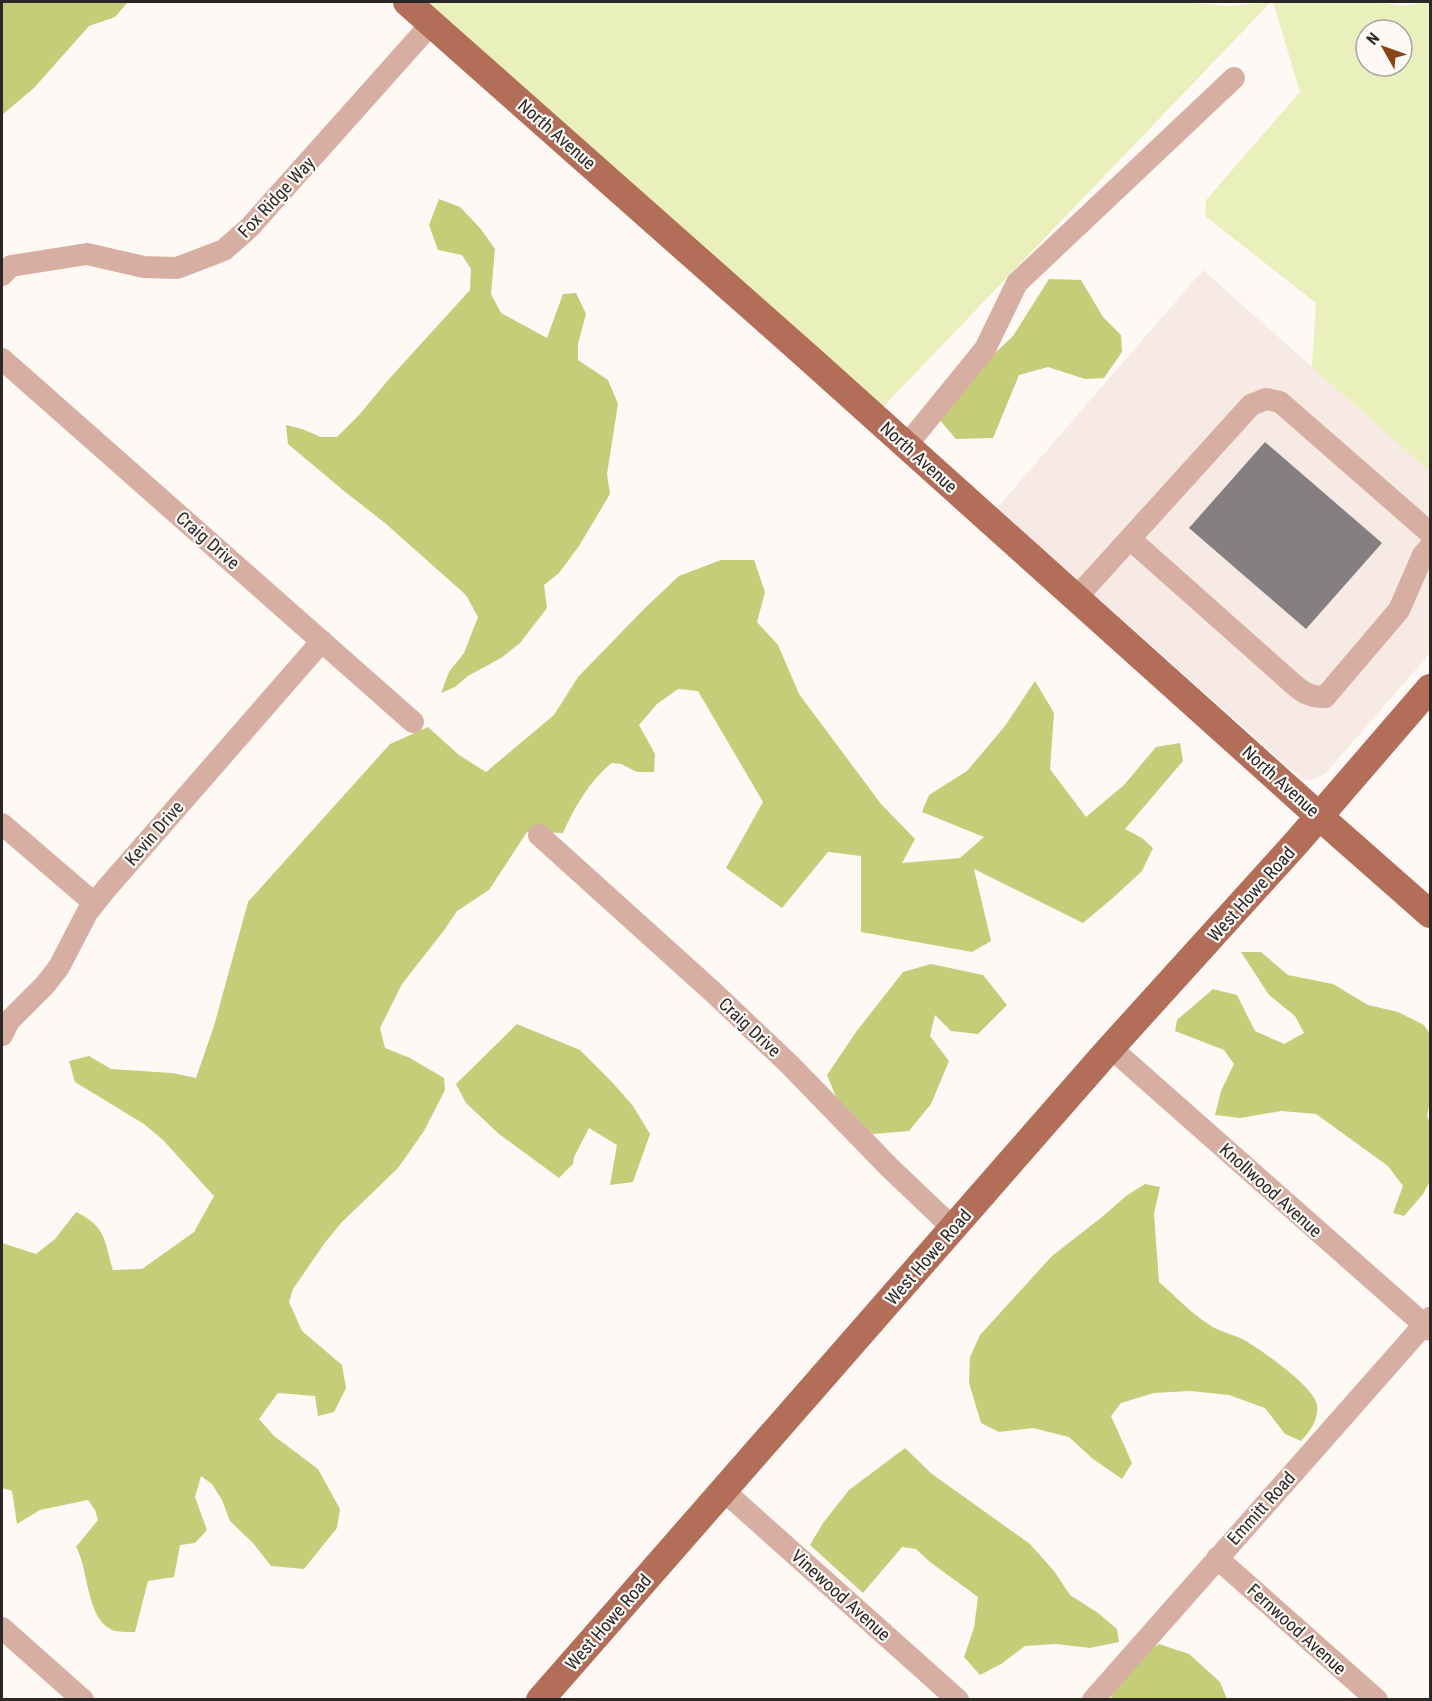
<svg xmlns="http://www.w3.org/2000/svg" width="1432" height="1701" font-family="'Roboto Condensed',sans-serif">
<rect width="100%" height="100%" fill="#fff9f6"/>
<path fill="#f7e9e3" d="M1203,270L1430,472V653L1325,774L1309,781L1300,777L1052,557L996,509Z"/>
<path fill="#eaf0bc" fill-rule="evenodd" d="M422,2H1182L1231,6L1271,2L883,407Z
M1273,2H1377L1402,6L1430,2V472L1312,367L1316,303L1205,216L1206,200L1300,92ZM1366,30H1402V66H1366Z"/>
<path fill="#c5cd78" d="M2,2H128L115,17L89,26L34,88L2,115Z
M439,199L460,207L480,228L495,249L491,294L501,313L547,338L563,294L576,293L586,314L578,344V360L608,380L618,404L607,474L610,494L579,546L559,573L544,585L547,608L520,643L501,658L468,676L455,687L441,693L449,672L464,653L478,617L466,595L385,523L344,491L288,444L286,425L302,429L321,437H337L359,415L389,379L470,290L471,269L462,255L438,250L429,225Z
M1049,279L1081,280L1103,317L1121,335L1122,352L1104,378L1085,379L1048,367L1019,375L993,438L956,439L938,418L975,372L1013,336Z
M721,560H754L765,592L757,622L778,645L799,694L881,804L915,839L902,863L960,858L984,837L922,812L929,795L967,771L1005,726L1035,681L1054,713L1050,769L1086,817L1124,785L1156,747L1180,743L1183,761L1125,829L1142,838L1153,848L1142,871L1115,896L1083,923L974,869L991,941L972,952L861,932V856L828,852L782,908L726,868L763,802L698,691L678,689L657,704L639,725L655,754L654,772H637L621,764L612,763C590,780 574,808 563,833L527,832L489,890L457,911L445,929L402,984L380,1028L385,1048L410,1058L444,1078L445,1090L424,1131L398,1168L341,1223L324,1244L293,1289L289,1302L302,1331L342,1365L346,1388L334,1412L318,1416L315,1396L278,1393L259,1419L274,1436L318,1469L340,1509L337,1528L304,1569L271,1566L253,1543L230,1521L222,1500L212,1484L201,1476L195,1497L207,1530L195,1543L180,1545L174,1577L148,1581L135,1632C129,1632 121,1632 115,1631C86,1622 89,1569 76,1547L98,1520L95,1510L88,1500L40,1510L17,1524L12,1491L2,1488V1243L36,1254L55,1239L76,1212C107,1227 104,1241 113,1270L142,1269L194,1232L214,1196L163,1140L144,1124L75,1082L69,1061L89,1056L111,1069L172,1073L196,1078L214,1026L248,902L390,744L428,727L459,755L486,772L554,715L578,677L645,608L679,576Z
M1241,952H1261L1288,975L1333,984L1368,1005L1398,1012L1424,1025L1430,1034V1103L1427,1115L1430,1125V1181L1423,1194L1404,1216L1393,1213L1403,1186L1388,1166L1316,1114L1281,1111L1240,1118L1215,1115L1221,1091L1234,1064L1224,1050L1175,1031L1177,1020L1213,989L1237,995L1255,1031L1284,1044L1304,1033L1295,1016L1269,995Z
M931,964L983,975L1007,1005L978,1034L951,1031L935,1015L930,1036L949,1061L931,1104L909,1131L873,1134L841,1109L827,1075L856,1032L903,972Z
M517,1024L580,1050L612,1082L633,1106L650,1134L633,1182L610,1185L617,1145L589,1128L574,1157L573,1164L559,1178L499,1134L466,1103L456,1084Z
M1145,1184L1160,1187L1154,1214L1159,1282C1175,1296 1190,1312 1208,1324C1219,1332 1234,1334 1246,1341C1262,1351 1314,1386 1317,1405C1319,1419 1310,1431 1301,1441L1285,1434L1265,1408L1229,1395L1190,1391L1154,1393L1121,1403L1111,1416L1132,1463L1122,1479L1093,1459L1069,1437L1033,1428L999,1432L981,1423L969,1383L970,1357L980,1335L1052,1256L1102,1217L1126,1196Z
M905,1448L932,1474L1030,1544L1054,1571L1070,1595L1098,1613L1117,1629L1119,1642L1090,1648L1056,1644L1025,1646L1001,1664L980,1675L964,1657L974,1628L978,1597L930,1562L916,1549L902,1547L863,1593L810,1545L823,1523L849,1490Z
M1159,1644L1189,1654L1220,1682L1227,1699L1114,1700L1111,1697L1130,1663Z"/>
<path fill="#857f81" d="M1265,442L1382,543L1306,629L1189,528Z"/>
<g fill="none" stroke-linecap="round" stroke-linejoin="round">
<path stroke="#d6afa2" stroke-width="22" d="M2,275L11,266L87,254L144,267L177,268L224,250L250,227L432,23
M2,359L413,722
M906,446L985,349L1017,283L1234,78
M1130,539L1291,682C1302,692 1309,697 1325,697L1399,610L1423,555L1430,547
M1076,598L1251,405L1266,399L1280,402L1430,533
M2,824L94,903
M539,835L713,992L790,1065L889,1167L953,1228
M2,1035L9,1021L45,985L59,967L87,913L106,889L322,641
M1111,1048L1430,1330
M724,1491L958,1700
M1217,1558L1377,1700
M2,1628L83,1700
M1093,1700L1430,1318"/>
<path stroke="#b26e59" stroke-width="28" d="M407,2L809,358L1320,817L1430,914
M540,1700L1105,1054L1297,842L1430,688"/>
</g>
<g text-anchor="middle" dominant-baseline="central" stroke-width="4.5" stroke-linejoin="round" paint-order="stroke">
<g font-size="18" fill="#2a2827" stroke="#fff9f6">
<text transform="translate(557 134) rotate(41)">North Avenue</text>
<text transform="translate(276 197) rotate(-47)">Fox Ridge Way</text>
<text transform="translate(919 457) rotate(42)">North Avenue</text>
<text transform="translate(208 540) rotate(41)">Craig Drive</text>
<text transform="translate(1281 781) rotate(42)">North Avenue</text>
<text transform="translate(154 833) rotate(-49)">Kevin Drive</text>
<text transform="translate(1251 894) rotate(-48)">West Howe Road</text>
<text transform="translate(750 1027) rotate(43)">Craig Drive</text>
<text transform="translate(1271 1190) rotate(42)">Knollwood Avenue</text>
<text transform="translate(928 1257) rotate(-49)">West Howe Road</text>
<text transform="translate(1261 1508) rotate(-48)">Emmitt Road</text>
<text transform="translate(841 1595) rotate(42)">Vinewood Avenue</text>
<text transform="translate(608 1622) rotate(-49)">West Howe Road</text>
<text transform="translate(1297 1629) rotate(42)">Fernwood Avenue</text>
</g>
</g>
<rect width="1432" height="1701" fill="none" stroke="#2a2827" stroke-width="6"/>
<g transform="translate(1384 48) rotate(310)"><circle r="28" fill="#fff9f6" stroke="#aaa5a3" stroke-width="1.5"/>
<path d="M0-4.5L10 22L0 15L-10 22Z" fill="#894518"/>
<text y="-9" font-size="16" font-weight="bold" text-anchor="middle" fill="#2a2827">N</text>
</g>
</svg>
